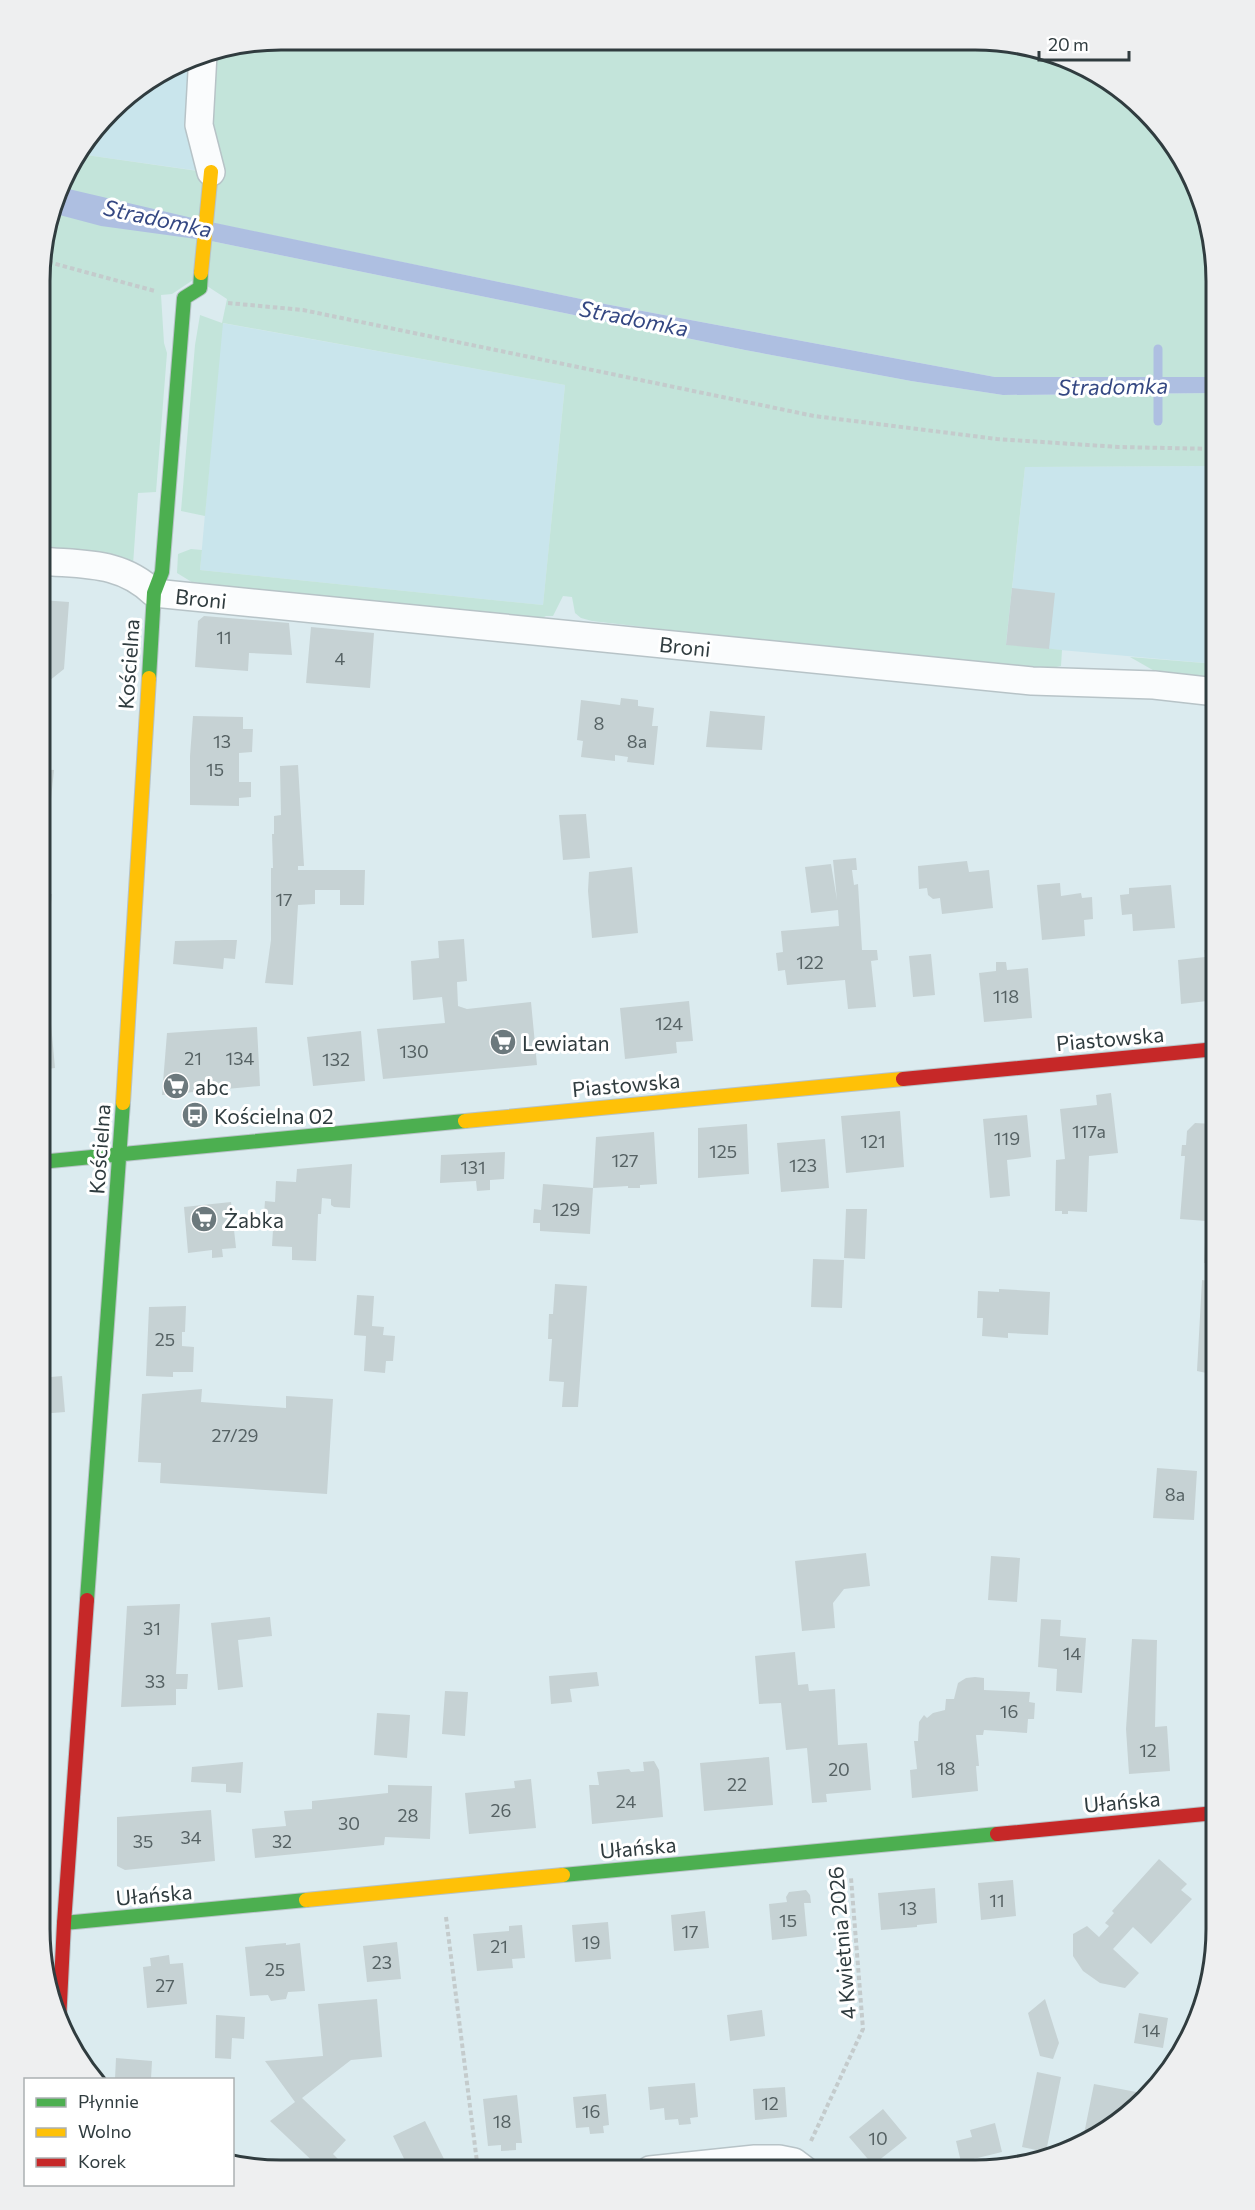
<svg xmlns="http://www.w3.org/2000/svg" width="1255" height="2210" font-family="Commissioner,sans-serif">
<rect width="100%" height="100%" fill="#dbebef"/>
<path fill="#c9e5ec" d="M190,57L187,101L207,172L79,154L121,99Z
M222,323L565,385L543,605L200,570Z
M1216,466V664L1006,645L1025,467Z"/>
<path fill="#c3e4da" d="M281,39L1021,44L1081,64L1133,99L1175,146L1203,203L1216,281V377H995L605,304L213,223L204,129L210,53Z
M79,154L205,172L196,278L172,294L161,295L164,343L167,353L156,492L138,493L133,565L41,552V249L64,173Z
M211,241L745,350L911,381L1003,395L1216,393V466L1025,467L1006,644L1062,650L1061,666L1033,672L592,621L581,618L575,613L572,597L563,596L553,616H546L531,624L195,584L177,573L178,554L191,549L202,550L200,570L543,605L565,385L223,323L205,516L181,511L195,345L200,315L222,323L227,299L207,286Z
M1130,657L1216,664V682L1165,677Z"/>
<path fill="#aebfe1" d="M60,187L201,220L605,304L995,377H1216V393L1003,395L911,381L745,350L211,241L101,226L52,213Z"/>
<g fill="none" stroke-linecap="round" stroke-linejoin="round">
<path stroke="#aebfe1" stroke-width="9" d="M1158,349V421"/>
</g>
<path fill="#c6d2d4" d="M1012,588L1055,593L1049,649L1006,645Z
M41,600L69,602L64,669L49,681L41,680Z
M204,616L289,623L292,655L249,653L248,671L195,667L198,621Z
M311,627L374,633L370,688L306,683Z
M621,698L638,700V706L654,708L652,726H658L654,765L627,762L628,757L615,755V761L581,757L583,741L577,740L581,700L620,705Z
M710,711L765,716L762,750L706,747Z
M193,716L243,717V729H253L252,752L239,753V782H251V797L239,798V806L190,805V756Z
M298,765L304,866H298V870H365L364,905H340V890H315V904L298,905L293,985L265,983L271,940V868H273L272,834H274V816L281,815L280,766Z
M40,769L54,770L51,799L40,798Z
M586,814L590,858L563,860L559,815Z
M40,853L51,854L47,894H52L49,924L40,923Z
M856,858L857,870H852L854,885L858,884L862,950H877L878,960L871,961L876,1007L848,1009L845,980L787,985L785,970L778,971L776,953L783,952L781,931L839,926L838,910L811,913L805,867L831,864L837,900L833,860Z
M967,861L969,872L989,870L993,908L942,914L940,898L933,899L928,895L927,888L919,889L918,866Z
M632,867L638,933L592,938L588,891L589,872Z
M1060,883L1061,896L1081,893L1082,898L1092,897L1093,919L1084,920L1085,936L1042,940L1037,885Z
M1171,885L1175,928L1133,931L1132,914L1122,915L1120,895L1129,894V888Z
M464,939L467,981L457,982L458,1006L467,1009L531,1002L537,1065L383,1079L377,1029L445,1023L442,997L413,1000L411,961L439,958L438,941Z
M225,940H237L235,959L224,958L223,969L173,964L175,941Z
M1212,949L1213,956H1216V1000L1181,1004L1178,960L1205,957L1204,950Z
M931,954L935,995L913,997L909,956Z
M996,962H1006L1007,970L1028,968L1032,1018L984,1022L979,973L996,971Z
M689,1001L693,1041L676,1042L677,1053L625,1059L620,1008Z
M51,1024L55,1068L40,1070V1025Z
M257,1027L260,1086L162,1095L167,1033Z
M361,1031L365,1081L313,1086L307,1037Z
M1111,1093L1118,1153L1089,1156L1087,1212L1068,1211V1214H1062V1211H1055L1056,1160L1065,1159L1060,1109L1097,1105L1096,1095Z
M900,1111L904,1167L846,1173L841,1116Z
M1214,1111H1216V1263H1204L1206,1221L1180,1219L1185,1156H1181L1182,1145H1186L1187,1131L1195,1123L1213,1124Z
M1027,1115L1031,1157L1007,1160L1010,1196L990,1198L983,1119Z
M747,1124L749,1174L698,1178V1128Z
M654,1132L657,1184L640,1185V1188H628V1186L593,1188L596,1137Z
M825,1139L829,1188L781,1192L777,1143Z
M505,1152L504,1179L490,1180V1190L477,1191L476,1181L440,1183L441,1155Z
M352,1164L350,1208L334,1207L331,1205V1199L322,1198L321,1214H318L316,1261L292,1260V1247L272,1246L274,1214H264L265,1201L275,1202L276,1181L296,1182L297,1169Z
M543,1184L593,1188L590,1234L540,1231V1223H533L534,1209L541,1210Z
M231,1202L236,1248L222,1249L223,1257L212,1258V1250L188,1253L184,1207Z
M846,1209H867L865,1259L844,1258Z
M813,1259L844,1260L842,1308L811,1307Z
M1202,1280L1216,1282V1375L1197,1371Z
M555,1284L587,1286L578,1407H562L564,1382L549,1381L552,1339H548L549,1314H553Z
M999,1289L1050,1292L1048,1335L1008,1333V1338L982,1336L983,1318H977L978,1291L999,1292Z
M357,1295L374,1296L372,1326L384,1327L383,1335L395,1336L393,1361H386L385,1373L364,1371L366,1336L354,1335Z
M186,1306L185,1332H182V1346L194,1347L193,1372H173V1377L146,1376L149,1307Z
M62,1376L65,1412L40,1414V1378Z
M202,1389L201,1402L286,1408V1396L333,1399L327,1494L160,1483L161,1463L138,1462L142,1394Z
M1157,1468L1197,1471L1194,1520L1153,1518Z
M866,1553L870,1586L844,1589L833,1603L835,1628L802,1631L795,1561Z
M991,1556L1020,1558L1017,1602L988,1600Z
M180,1604L176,1674H188L187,1689H176V1705L121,1707L127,1606Z
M270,1617L272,1636L238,1640L243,1687L218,1690L211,1623Z
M1041,1619L1061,1620L1060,1636L1086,1638L1082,1693L1056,1691L1057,1669L1038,1667Z
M39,1625L44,1633L42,1678H39Z
M1132,1639L1157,1640L1155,1727L1167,1726L1170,1771L1129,1774L1126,1729Z
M795,1652L798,1685L808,1684L809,1691L835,1689L838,1745L867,1743L871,1790L826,1794L827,1802L812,1803L807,1748L786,1750L781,1703L759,1704L755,1656Z
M597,1672L599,1686L570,1689L572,1702L551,1704L549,1676Z
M975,1677L984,1678V1690L1030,1692L1029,1702L1035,1703L1034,1719H1028L1027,1733L984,1730L983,1735H976L979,1766H976L978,1791L912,1798L910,1770L917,1769L914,1741H918L919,1722L924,1715L927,1718L933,1713L945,1710L946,1699H954L958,1683L966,1678Z
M445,1691L468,1692L465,1736L442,1734Z
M377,1713L410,1715L407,1758L374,1755Z
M769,1757L773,1805L704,1811L700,1763Z
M654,1761L659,1770L663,1817L592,1824L589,1785H599L597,1772L629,1769L631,1772L644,1771L643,1762Z
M243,1762L241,1793L226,1792V1784L191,1782L192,1767Z
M531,1779L536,1828L469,1834L465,1793L515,1788L514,1781Z
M388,1785L432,1786L430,1839L385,1837L384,1845L255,1858L252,1829L286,1826L284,1811L312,1809V1801L388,1793Z
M211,1810L215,1861L125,1870L117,1866V1817Z
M1159,1859L1187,1884L1181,1890L1192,1899L1151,1944L1133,1927L1113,1949L1139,1973L1125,1988L1100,1983L1083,1971L1073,1956V1934L1087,1926L1099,1937L1109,1926L1105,1923L1114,1913L1112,1911Z
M1013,1880L1016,1916L981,1920L978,1883Z
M935,1888L937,1923L917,1925V1927L881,1930L878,1893Z
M806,1890L810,1895L811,1903H804L807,1936L772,1940L769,1904L787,1902L786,1897L789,1892Z
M705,1911L709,1948L674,1951L671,1915Z
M608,1922L611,1959L575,1962L572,1925Z
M522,1925L525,1958L512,1959L513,1968L477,1971L473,1934L509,1931V1926Z
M397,1942L401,1979L367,1982L363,1946Z
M286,1943V1945L300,1943L305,1991L288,1992L286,1999L271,2001L268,1995L250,1996L245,1947Z
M169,1955L170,1964L183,1963L187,2004L147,2008L143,1967L151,1966L150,1958Z
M377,1999L382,2057L351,2060L302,2098L346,2140L333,2154L344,2165L340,2169H321L270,2121L295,2102L265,2061L323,2056L318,2004Z
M1045,1999L1059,2043L1053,2059L1040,2056L1028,2013Z
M762,2010L765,2036L730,2041L727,2015Z
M1139,2013L1168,2018L1163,2048L1134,2043Z
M216,2015L245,2017L244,2039L232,2038L231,2059L215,2058Z
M116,2058L152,2061L151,2079H115Z
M1037,2072L1061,2077L1046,2152L1022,2147Z
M695,2083L698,2117L690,2118L691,2124L679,2125L678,2119L665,2120L664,2108L650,2110L648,2087Z
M1094,2084L1147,2094L1109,2130L1089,2140L1083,2139Z
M785,2087L787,2117L755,2120L753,2089Z
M606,2094L609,2125L603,2126L604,2133L590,2134L589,2127L576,2128L573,2097Z
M517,2095L522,2143H516V2150L501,2151V2145L488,2146L483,2099Z
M883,2109L907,2138L873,2165L849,2137Z
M425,2121L444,2159L424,2169H409L393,2136Z
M995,2123L1002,2152L961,2162L956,2141L972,2137L970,2130Z"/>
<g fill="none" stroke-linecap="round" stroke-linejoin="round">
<defs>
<path id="street" d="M203,54L199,125L211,172
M41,561C84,565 121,561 154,593L1032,681L1154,685L1216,692
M650,2170L755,2159H779L794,2162L806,2171"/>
<path id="fast" d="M149,678L154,593L162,572L184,298L200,288L201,273
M40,1162L465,1121
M87,1600L123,1103
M563,1875L997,1834
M64,1923L306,1900"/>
<path id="slow" d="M201,273L211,172
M123,1103L149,678
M465,1121L903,1079
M306,1900L563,1875"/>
<path id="jam" d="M903,1079L1216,1049
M997,1834L1215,1813
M59,2022L64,1923L87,1600"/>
</defs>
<use href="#street" stroke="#b7c3c7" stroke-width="30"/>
<use href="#fast" stroke="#b7c3c7" stroke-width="16"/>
<use href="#slow" stroke="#b7c3c7" stroke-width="16"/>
<use href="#jam" stroke="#b7c3c7" stroke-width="16"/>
<path stroke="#c4cbcc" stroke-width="4" stroke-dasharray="4.5 3" stroke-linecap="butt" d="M41,260L155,291
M228,303L303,310L814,416L997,439L1118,447L1216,449
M446,1917L478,2170
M811,2141L863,2029L851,1878"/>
<use href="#street" stroke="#fafcfd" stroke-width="27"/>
<use href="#fast" stroke="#4caf50" stroke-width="14"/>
<use href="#slow" stroke="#ffc107" stroke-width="14"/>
<use href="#jam" stroke="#c62828" stroke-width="14"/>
</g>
<defs>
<symbol id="supermarket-disc" viewBox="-11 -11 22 22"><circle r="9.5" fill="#6c797d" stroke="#fff"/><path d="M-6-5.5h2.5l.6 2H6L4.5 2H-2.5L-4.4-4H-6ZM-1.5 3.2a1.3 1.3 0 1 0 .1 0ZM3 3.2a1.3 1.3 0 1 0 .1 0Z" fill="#fff"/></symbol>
<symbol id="bus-disc" viewBox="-11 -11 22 22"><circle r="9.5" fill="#6c797d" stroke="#fff"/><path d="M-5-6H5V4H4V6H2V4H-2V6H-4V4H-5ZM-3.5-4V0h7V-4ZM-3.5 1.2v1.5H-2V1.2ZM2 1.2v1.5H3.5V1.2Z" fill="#fff"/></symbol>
</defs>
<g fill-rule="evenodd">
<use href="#supermarket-disc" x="488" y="1027" width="30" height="30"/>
<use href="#supermarket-disc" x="161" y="1071" width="30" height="30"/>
<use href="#bus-disc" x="180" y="1100" width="30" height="30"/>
<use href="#supermarket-disc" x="189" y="1204" width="30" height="30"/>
</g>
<g text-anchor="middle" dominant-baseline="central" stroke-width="6" stroke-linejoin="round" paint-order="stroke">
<g font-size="18" fill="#566264">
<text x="224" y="637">11</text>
<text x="340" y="658">4</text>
<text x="599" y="723">8</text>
<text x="222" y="741">13</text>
<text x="637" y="741">8a</text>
<text x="215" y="769">15</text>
<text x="284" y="899">17</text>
<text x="810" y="962">122</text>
<text x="1006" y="996">118</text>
<text x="669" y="1023">124</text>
<text x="414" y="1051">130</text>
<text x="193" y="1058">21</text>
<text x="240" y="1058">134</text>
<text x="336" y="1059">132</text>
<text x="1089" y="1131">117a</text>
<text x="1007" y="1138">119</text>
<text x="873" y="1141">121</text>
<text x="723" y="1151">125</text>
<text x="625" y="1160">127</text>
<text x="803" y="1165">123</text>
<text x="473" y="1167">131</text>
<text x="566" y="1209">129</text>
<text x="165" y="1339">25</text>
<text x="235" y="1435">27/29</text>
<text x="1175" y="1494">8a</text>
<text x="152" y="1628">31</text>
<text x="1072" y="1653">14</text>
<text x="155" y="1681">33</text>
<text x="1009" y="1711">16</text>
<text x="1148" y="1750">12</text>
<text x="946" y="1768">18</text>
<text x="839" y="1769">20</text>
<text x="737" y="1784">22</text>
<text x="626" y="1801">24</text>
<text x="501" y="1810">26</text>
<text x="408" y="1815">28</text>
<text x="349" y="1823">30</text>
<text x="191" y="1837">34</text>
<text x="143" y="1841">35</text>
<text x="282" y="1841">32</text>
<text x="997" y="1900">11</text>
<text x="908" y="1908">13</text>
<text x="788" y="1920">15</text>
<text x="690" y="1931">17</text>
<text x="591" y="1942">19</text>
<text x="499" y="1946">21</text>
<text x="382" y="1962">23</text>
<text x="275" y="1969">25</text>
<text x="165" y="1985">27</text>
<text x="1151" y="2030">14</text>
<text x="770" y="2103">12</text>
<text x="591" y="2111">16</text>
<text x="502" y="2121">18</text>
<text x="878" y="2138">10</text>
</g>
<g font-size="21" fill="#303c3f" stroke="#fff">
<text transform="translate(201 598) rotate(6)">Broni</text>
<text transform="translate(685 646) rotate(6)">Broni</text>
<text transform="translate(128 664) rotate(-86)">Kościelna</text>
<text transform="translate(1110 1038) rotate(-5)">Piastowska</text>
<text transform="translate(626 1084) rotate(-5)">Piastowska</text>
<text transform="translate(99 1149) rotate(-86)">Kościelna</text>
<text transform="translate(1122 1801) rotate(-5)">Ułańska</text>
<text transform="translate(638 1847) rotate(-5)">Ułańska</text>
<text transform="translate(154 1894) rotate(-5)">Ułańska</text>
<text transform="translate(841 1943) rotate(-95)">4 Kwietnia 2026</text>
</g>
<g font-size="21" fill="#303c3f" stroke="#fff" text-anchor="start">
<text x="522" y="1042">Lewiatan</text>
<text x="195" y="1086">abc</text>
<text x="214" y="1115">Kościelna 02</text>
<text x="224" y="1219">Żabka</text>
</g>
<g font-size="22" font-style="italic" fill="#344782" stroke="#fff">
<text transform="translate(158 218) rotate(12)">Stradomka</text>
<text transform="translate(634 318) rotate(11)">Stradomka</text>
<text transform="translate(1113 386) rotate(-1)">Stradomka</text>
</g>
</g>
<path d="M0 0H1255V2210H0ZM281 50H975A231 231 0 0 1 1206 281V1929A231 231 0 0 1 975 2160H281A231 231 0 0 1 50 1929V281A231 231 0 0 1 281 50Z" fill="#eeeff0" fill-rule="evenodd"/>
<path fill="none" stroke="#303c3f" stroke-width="3" d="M281 50H975A231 231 0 0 1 1206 281V1929A231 231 0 0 1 975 2160H281A231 231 0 0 1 50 1929V281A231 231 0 0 1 281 50Z"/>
<rect x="24" y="2078" width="210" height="108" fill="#ffffff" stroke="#acb1b2" stroke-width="1.5"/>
<rect x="36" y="2098" width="30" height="9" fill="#4caf50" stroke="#acb1b2" stroke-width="1.5"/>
<text x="78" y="2108" font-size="18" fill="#303c3f">Płynnie</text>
<rect x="36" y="2128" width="30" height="9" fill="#ffc107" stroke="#acb1b2" stroke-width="1.5"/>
<text x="78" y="2138" font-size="18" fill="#303c3f">Wolno</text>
<rect x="36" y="2158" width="30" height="9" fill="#c62828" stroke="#acb1b2" stroke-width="1.5"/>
<text x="78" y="2168" font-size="18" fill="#303c3f">Korek</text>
<path d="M1039 51v9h90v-9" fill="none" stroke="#303c3f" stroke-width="3"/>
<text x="1048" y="51" font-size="18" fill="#303c3f" stroke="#ffffff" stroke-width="4.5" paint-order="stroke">20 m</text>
</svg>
